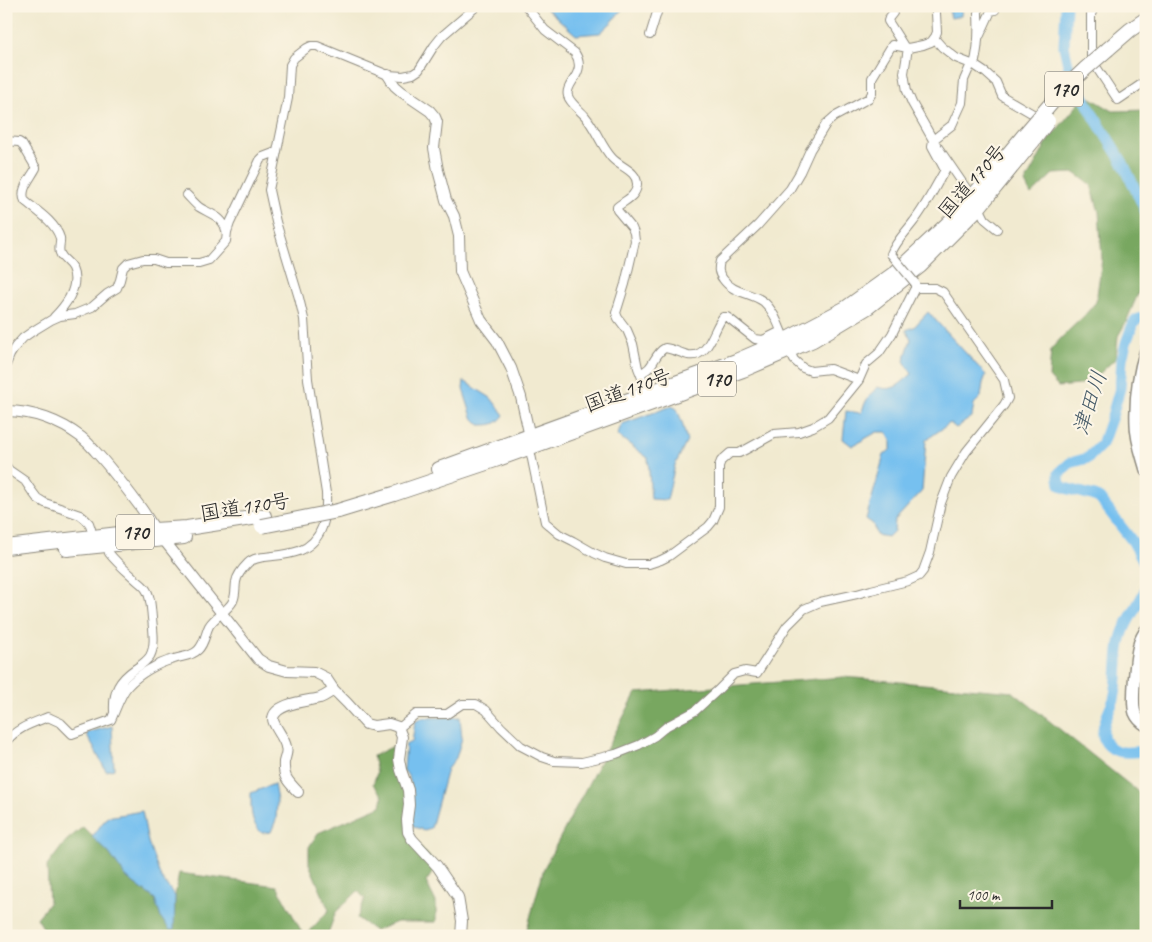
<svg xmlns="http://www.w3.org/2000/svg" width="1152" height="942" font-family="Caveat,'Klee One',sans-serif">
<rect width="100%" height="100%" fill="#fcf5e5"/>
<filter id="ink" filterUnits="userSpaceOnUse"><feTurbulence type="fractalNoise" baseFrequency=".02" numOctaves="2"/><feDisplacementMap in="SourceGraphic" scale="10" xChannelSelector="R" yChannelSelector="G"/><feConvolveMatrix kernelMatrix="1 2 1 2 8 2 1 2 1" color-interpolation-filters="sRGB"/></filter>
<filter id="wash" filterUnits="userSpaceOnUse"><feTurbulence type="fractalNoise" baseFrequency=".0096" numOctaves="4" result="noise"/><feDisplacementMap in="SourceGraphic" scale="20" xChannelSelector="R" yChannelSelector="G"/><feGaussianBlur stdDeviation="1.12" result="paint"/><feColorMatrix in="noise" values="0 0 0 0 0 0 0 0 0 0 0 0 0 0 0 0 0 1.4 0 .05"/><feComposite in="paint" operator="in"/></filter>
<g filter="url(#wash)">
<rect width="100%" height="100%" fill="#f1ead0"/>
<path fill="#78a761" stroke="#526946" d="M1086,95L1113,111L1146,110V263L1140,289L1126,322L1118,336L1116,358L1096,377L1078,385L1058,387L1049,377L1051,349L1065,334L1084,316L1096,302L1102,259L1099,212L1091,185L1075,173L1053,174L1031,195L1025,183L1049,139Z
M844,677L1013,692L1146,798V936H525L544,868L636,693Z
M392,747L396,748L408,790V832L437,866L426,882L436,902V922H397L375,931L357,918L365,899L358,891L336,912L327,936H305L329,910L309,864V847L318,833L381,806L383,796L373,784L377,773L373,756Z
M83,827L109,853L126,877L155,899L161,918L174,930L175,896L179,873L277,886L304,936H48L37,918L49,903L47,866L66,841Z"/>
<path fill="#76c0ef" stroke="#50768d" d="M544,6H625L612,22L600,33L576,35Z
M948,6H962L961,16L951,18Z
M928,312L986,375L983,383L981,397L974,404L972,417L956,428L950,423L926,440L922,491L895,520L894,531L888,537L876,535L873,524L866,519L884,455L891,449V440L887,432H877L852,446L843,439L846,411L861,413L866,401L877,387C895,392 899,384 912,374L904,361L911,339L906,330L914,327Z
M464,381L491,398L504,415C497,425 492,425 480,425L472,417L463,389Z
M672,406L677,409L682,422L687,441L675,465L667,500L651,499L648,458L617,435L622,424Z
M460,717L462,738L456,758L447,769L431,828L424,830L414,827C406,806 420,791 404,770L406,744L412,742L415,722L422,718Z
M112,726L114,769L106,771L86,733Z
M274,784L277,801L276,820L271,832L262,833C250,823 251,808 251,793Z
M142,811L148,842L161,878L175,896L174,930H170L161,918L155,899L126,877L109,853L92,837L107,817Z"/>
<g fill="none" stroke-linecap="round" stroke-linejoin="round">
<path stroke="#76c0ef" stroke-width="11" d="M1066,6L1064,46L1068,65L1074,79L1095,118L1123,163L1146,212
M1146,316L1136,320L1133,324L1126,343L1122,359L1120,388L1112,416L1102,444L1088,458L1070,463L1059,473V478L1060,484L1065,488L1095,496L1100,499L1133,542L1146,566
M1146,588C1140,603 1130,615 1124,630C1115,651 1120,676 1114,699C1110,711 1097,731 1106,743C1116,756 1132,752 1146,751"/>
</g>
</g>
<g filter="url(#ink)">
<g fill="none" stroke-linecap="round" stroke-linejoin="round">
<defs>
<path id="street" d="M526,6L545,30L575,53C588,74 564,83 568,96C570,103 580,110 585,116C596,129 601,146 612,158C620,167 638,171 637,185C636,197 625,200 617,207V210L632,228L634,233L635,241L625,284L616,313L618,318L627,330L633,344L638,368L648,393
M894,6L893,13L889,18L888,21L905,48
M1094,6L1091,15V59L1118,100L1146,81
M650,35L659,6
M980,35L991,11L995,10
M934,38L942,47L956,58L974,65L986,73L996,82L1002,96L1033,114
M908,48L904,73L907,91L912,103L933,140L979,207L985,219L997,229
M974,65C979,47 979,31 978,13
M6,141L19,142L22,144L36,168C31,178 19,190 25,201C37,211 55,222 60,238C61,242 58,248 60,253C62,259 69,262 72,268C80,286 66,305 54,317
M187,195C191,199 195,204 199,207C210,214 224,217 226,231
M891,254C896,241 906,232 914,221C926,206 935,187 945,170L932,146L933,140L952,125L962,103L964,80L971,64
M785,340C779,327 775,312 764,302C752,292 733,294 723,279C718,273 718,269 720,261L758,225L790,189L800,172L810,150L826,124L834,117L869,98L872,93V78L892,45L908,48L923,45L931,42L935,37L937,32L936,13L934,6
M790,351L794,360L803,368L811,371L830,369L859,380
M6,365L10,355L15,347L23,338L33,331L51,320L60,316L75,314L92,307L107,294L117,288L120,280L123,268L128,263L143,259H154L166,263H199L209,260L226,241L227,232L230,223L260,160L263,157L276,152
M640,373C654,370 653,354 665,348C673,349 680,353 688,355C709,359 713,329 723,317H727L730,319L755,339L763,340L781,331
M529,445L545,522L559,534L573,541L594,553L605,558L626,564H649L661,560L669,556L708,527L713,521L719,507V466L721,461L730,453H739L745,450L774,434L799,432L813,427L828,418L859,380L866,364L879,353L892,334L915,288V285
M6,466L9,470L25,481L31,490L37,498L45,503L80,515L85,519L89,523L91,529
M109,553C116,562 124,569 133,577C137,581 142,584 145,588C151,595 151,609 152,618C153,630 156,645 150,656C146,662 141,665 135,669C119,680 113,691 114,711
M398,727L399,728L416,714H447L462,704H476L486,710L501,727L521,746L542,757L554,761L582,762L616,754L639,745L655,736L667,726L695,711L717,691L734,674L745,671L757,673L787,626L804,609L820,602L857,594L871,590L908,581L919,576L923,571L930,552L941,503L951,477L966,452L1004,405L1008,398L1004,380L943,292L935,288H915
M6,742C16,728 33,723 48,717L61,723L72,734L111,720C116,710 120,695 128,686C139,674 158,663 174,659C182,656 191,657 198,650C205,643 205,634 209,626C215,616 228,611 233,601C236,595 235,588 236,582C237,575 243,568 248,563C254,557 265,557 273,556C282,555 291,554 299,551C324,541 327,516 326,493L308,379L304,319L299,298L276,222L269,190L288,98L290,65L294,58L307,48L311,46H317L388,75L403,76L413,74L419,70L434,46L442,36L477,6"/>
<path id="secondary" d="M388,75L395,86L402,92L430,111L435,117L437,122L434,148L438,170L446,200L454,216L459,236L460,271L481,320L497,341L511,368L521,397L530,437
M6,411C33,411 60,421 81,437C86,441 91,446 95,451C112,469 126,488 141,508C149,519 153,529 163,539L258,659L269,666L287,671L314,672L326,678L334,690L347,703L366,724L374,726L389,724L398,727L402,737L399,759L401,770L408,790L409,805L407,820L408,832L412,839L437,866L458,897L462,921L461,936
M298,792C288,781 283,778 284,762C285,757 288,752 286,747C285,738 273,726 273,719C274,703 308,701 320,698C325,696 329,693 334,690"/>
<path id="primary" d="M1146,350C1138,374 1135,399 1136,424C1136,440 1142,455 1146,470
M1146,630C1143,635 1140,639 1139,645C1136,656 1131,702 1135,713C1137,718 1141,722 1146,725"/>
<path id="highway" d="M1108,49L1130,30L1146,19
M439,469L736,361L789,338L846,308L895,273L959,213L1025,134
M338,511L394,494L498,459L743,370L813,340L868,307L920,266L979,207L1033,141
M6,547L154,530L187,528L264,516
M67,549L184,537"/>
</defs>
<use href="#street" stroke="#8e8a7e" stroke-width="10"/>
<use href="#secondary" stroke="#8e8a7e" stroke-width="12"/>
<use href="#primary" stroke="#8e8a7e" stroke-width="14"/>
<use href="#highway" stroke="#8e8a7e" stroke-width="16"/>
<use href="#street" stroke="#fff" stroke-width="8"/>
<use href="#secondary" stroke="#fff" stroke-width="10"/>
<use href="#primary" stroke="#fff" stroke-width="11"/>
<use href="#highway" stroke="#fff" stroke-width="14"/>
<defs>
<path id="street-bridge" d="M891,254L915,283"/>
<path id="highway-bridge" d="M1025,134L1061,92L1085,69L1108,49
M1033,141L1048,121
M262,526L338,511"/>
</defs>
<use href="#street-bridge" stroke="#8e8a7e" stroke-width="10" stroke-linecap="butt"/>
<use href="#highway-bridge" stroke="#8e8a7e" stroke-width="16" stroke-linecap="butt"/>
<use href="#street-bridge" stroke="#fff" stroke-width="8"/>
<use href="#highway-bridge" stroke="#fff" stroke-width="14"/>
</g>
</g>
<g text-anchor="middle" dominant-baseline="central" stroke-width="4.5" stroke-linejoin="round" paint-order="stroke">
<g fill="#fcf5e5" stroke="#6a6863" stroke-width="1">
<rect x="1045" y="71.5" width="38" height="35" rx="4"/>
<rect x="698" y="361.5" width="38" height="35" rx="4"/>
<rect x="116" y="514.5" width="38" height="35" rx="4"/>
</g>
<g font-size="20" font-weight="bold" fill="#2b2b2b">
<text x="1064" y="89">170</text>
<text x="717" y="379">170</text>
<text x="135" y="532">170</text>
</g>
<g font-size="21" fill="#2b2b2b" stroke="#fcf5e5">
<text transform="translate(972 181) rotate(-49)">国道170号</text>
<text transform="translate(628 390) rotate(-20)">国道170号</text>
<text transform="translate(245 507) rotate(-9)">国道170号</text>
</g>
<g font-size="22" font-style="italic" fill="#425866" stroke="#fcf5e5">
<text transform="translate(1090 403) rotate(-72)">津田川</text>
</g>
</g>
<rect width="1152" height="942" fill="none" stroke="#fcf5e5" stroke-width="25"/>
<path d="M960 900v8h92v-8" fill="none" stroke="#2b2b2b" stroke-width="2.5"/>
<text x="967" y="900" font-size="15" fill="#2b2b2b" stroke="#fcf5e5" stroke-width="4" paint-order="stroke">100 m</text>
</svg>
